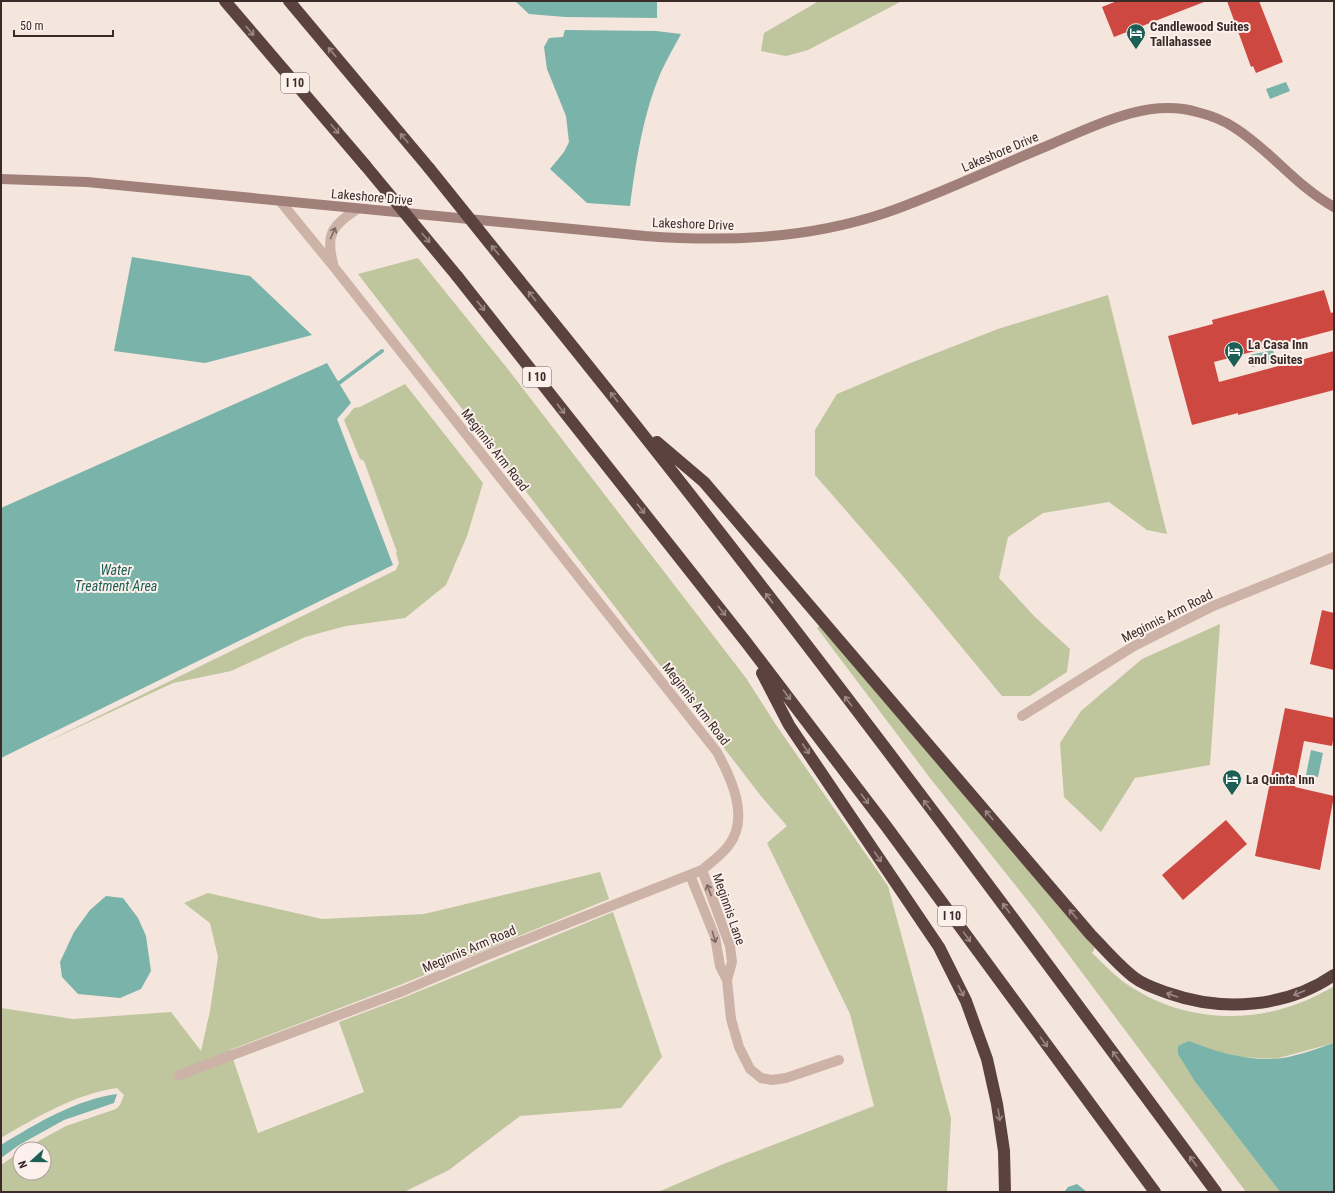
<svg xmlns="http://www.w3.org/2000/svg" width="1335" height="1193" font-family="'Roboto Condensed',sans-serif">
<rect width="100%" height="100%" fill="#f4e5dd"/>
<path fill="#bfc59c" d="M819,1H902L808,50L786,56L761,51L764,33Z
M418,258L507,368L746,678L776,725L888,886L951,1118L947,1192H658L721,1165L874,1106L850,1014L767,843L787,826L761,796L358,274Z
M1108,295L1167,534L1147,530L1109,502L1043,513L1008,537L999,578L1035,617L1070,649L1067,672L1030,696H1002L902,575L815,475V430L837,394L908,364L998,329Z
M405,384L483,483L467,536L446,585L405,618L346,626L305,637L231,671L173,683L40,745L396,570L399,563L396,553L397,552L364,461L360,459L344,420L354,408L360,407Z
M1220,624L1210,765L1135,778L1101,832L1064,797L1060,743L1081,711L1142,659Z
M820,625L1095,948L1092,953C1102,962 1111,972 1121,980C1184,1027 1268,1027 1334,986V1043L1275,1059L1239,1057L1215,1051L1196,1083L1280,1192H1246L1039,915L930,778L817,628Z
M600,872L609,899L400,985L230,1050L258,1133L364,1092L339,1022L405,997L613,912L662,1057L621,1108L520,1116L449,1170L404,1192H1V1165L20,1152V1173H44V1149H24L66,1126L116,1109L120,1105L124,1095L117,1088C75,1094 37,1117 1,1138V1008L73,1019L171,1012L201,1051L210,1011L218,957L210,923L184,903L208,893L322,919L424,914Z"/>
<path fill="#7ab3aa" d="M515,1H657V18L565,17L529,14Z
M565,30L656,31L681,34C674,47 667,59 661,72C643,114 636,161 630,206L587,203L550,169L564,152L569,142L566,116L547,69L544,47L549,38L563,37Z
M1286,82L1290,91L1270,99L1266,89Z
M132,257L250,276L312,335L205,363L114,351Z
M1273,350L1276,361L1252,367L1250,355Z
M327,363L351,403L337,419L393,565L1,758V508Z
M1311,750L1323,753L1318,777L1306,775Z
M106,896L123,898L138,918L146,936L151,971L141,989L120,998L78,994L62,977L60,962L74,932L90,910Z
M1189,1041C1216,1052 1244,1060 1274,1059C1292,1058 1316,1049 1334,1043V1192H1280L1196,1083L1178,1054V1046Z
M117,1094L114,1103L64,1120L19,1145L1,1158V1145C37,1123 75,1100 117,1094Z
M1077,1184L1087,1192H1064L1068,1187Z"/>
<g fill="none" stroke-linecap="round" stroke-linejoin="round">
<path stroke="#7ab3aa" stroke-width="4" d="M339,383L382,351"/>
</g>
<path fill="#ce4842" d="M1117,1H1204V2L1114,37L1102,7Z
M1227,1H1259L1283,62L1256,73L1253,66L1251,67Z
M1324,290L1331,313L1334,312V330L1214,362L1219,382L1334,351V390L1238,415V413L1192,425L1168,336L1213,324L1212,320Z
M1322,610L1334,613V670L1310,664Z
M1285,708L1334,718V735L1332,746L1304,741L1295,787L1334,796L1320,870L1255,856Z
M1226,820L1247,844L1183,900L1162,875Z"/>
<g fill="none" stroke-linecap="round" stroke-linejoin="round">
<path stroke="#cdb2a8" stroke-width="10" d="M333,263C325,234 333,225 357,209
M1022,716L1134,646L1213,606L1334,557
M702,870L730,946L732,962L727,980
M690,875L715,937L720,966L727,980L731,1019L739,1047L750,1069L761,1078L772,1080L786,1078L839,1060
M179,1075L403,991L492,953L702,870C711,862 722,855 729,845C750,817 731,778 717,752L334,267L280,201"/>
<path stroke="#a18079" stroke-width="10" d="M1,179L87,182L645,236C727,242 807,239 885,213C940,194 993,168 1047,146C1092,127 1147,97 1197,112C1209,115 1225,121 1235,128C1271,151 1296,186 1334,207"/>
<path stroke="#5b423f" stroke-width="12" d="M225,1L365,165
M289,1L429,168
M457,276L746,642L886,826L1155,1192
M519,280C761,577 989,884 1216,1192
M657,442L704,482L1091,935C1105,949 1119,966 1135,978C1144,985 1157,989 1168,993C1222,1012 1286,1008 1334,975
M762,673L789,725L939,947L966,1001L987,1059L997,1104L1004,1151L1005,1192"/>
<path stroke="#5b423f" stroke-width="12" d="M365,165L457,276
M429,168L519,280"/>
</g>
<defs><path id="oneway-shaft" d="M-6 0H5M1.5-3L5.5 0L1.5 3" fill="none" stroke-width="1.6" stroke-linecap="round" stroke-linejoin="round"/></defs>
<g stroke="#9b8884">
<use href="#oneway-shaft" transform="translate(250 31) rotate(49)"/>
<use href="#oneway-shaft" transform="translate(332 52) rotate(-130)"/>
<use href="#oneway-shaft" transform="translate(335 129) rotate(49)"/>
<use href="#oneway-shaft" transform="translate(404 138) rotate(-130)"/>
<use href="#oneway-shaft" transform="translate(426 238) rotate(50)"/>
<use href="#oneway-shaft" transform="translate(495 250) rotate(-129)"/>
<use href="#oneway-shaft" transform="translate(532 296) rotate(-129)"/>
<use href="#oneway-shaft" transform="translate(481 306) rotate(52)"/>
<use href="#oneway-shaft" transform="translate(614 397) rotate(-129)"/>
<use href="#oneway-shaft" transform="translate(561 409) rotate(52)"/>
<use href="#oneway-shaft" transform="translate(641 509) rotate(52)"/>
<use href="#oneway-shaft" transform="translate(769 598) rotate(-127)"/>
<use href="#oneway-shaft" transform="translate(722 611) rotate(52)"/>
<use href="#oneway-shaft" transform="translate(787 695) rotate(53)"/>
<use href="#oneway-shaft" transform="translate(848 701) rotate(-127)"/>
<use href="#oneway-shaft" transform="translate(806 749) rotate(56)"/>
<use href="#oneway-shaft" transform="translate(865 799) rotate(53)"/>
<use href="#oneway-shaft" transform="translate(927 805) rotate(-127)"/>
<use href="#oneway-shaft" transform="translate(989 815) rotate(-130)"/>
<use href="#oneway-shaft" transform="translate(878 857) rotate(56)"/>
<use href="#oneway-shaft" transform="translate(1006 908) rotate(-127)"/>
<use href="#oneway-shaft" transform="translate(1073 914) rotate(-130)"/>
<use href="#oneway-shaft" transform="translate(967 937) rotate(54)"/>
<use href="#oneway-shaft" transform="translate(961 991) rotate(63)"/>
<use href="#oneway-shaft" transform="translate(1299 993) rotate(157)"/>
<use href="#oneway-shaft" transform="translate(1172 995) rotate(-161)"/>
<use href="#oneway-shaft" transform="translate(1044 1042) rotate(54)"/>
<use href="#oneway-shaft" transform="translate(1116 1056) rotate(-126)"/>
<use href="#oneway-shaft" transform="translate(999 1115) rotate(81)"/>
<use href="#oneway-shaft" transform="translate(1193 1161) rotate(-126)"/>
</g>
<g stroke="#7c6862">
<use href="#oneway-shaft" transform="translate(333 233) rotate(-66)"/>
<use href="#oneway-shaft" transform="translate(709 890) rotate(-111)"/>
<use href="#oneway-shaft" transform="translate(714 937) rotate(74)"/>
</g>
<defs>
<symbol id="hotel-pin" viewBox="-11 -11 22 30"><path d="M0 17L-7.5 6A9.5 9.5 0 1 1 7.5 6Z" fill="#1b5f55" stroke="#fbf0eb"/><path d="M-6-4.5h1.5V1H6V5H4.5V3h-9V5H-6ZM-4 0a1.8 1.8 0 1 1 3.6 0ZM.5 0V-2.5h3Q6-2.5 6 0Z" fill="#fff"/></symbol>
</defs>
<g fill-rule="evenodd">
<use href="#hotel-pin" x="1125" y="22" width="22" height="30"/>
<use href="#hotel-pin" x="1223" y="340" width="22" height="30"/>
<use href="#hotel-pin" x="1221" y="768" width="22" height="30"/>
</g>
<g text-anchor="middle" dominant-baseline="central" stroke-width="4" stroke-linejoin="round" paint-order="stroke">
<g fill="#fbf0eb" stroke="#746663" stroke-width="1">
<rect x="281" y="73" width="28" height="20" rx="3"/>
<rect x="523" y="367" width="28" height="20" rx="3"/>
<rect x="938" y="906" width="28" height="20" rx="3"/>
</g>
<g font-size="12" font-weight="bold" fill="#3a2b29">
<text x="295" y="83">I 10</text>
<text x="537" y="377">I 10</text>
<text x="952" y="916">I 10</text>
</g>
<g font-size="13" font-weight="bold" fill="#3a2b29" stroke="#fbf0eb" text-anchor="start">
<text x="1150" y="26">Candlewood Suites<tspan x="1150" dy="15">Tallahassee</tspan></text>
<text x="1248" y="344">La Casa Inn<tspan x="1248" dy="15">and Suites</tspan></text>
<text x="1246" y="779">La Quinta Inn</text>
</g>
<g font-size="13" fill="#3a2b29" stroke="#fbf0eb">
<text transform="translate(1000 152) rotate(-23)">Lakeshore Drive</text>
<text transform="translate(372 197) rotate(5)">Lakeshore Drive</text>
<text transform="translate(693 224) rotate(2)">Lakeshore Drive</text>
<text transform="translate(495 450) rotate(52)">Meginnis Arm Road</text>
<text transform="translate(1167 616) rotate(-27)">Meginnis Arm Road</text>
<text transform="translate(696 704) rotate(52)">Meginnis Arm Road</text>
<text transform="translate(729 909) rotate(71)">Meginnis Lane</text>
<text transform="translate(469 949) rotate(-23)">Meginnis Arm Road</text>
</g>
<g font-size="14" font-style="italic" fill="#1b5f55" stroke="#fbf0eb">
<text x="116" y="570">Water<tspan x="116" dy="16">Treatment Area</tspan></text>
</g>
</g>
<rect width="1335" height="1193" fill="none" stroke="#3a2b29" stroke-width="4"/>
<g transform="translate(32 1161) rotate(249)"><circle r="19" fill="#fbf0eb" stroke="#aea19d"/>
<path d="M0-3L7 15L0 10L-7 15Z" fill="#1b5f55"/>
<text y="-6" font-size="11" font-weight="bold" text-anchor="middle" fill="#3a2b29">N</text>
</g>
<path d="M14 30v6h99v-6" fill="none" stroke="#3a2b29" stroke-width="2"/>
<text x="20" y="30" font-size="12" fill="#3a2b29" stroke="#fbf0eb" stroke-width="3" paint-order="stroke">50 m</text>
</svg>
